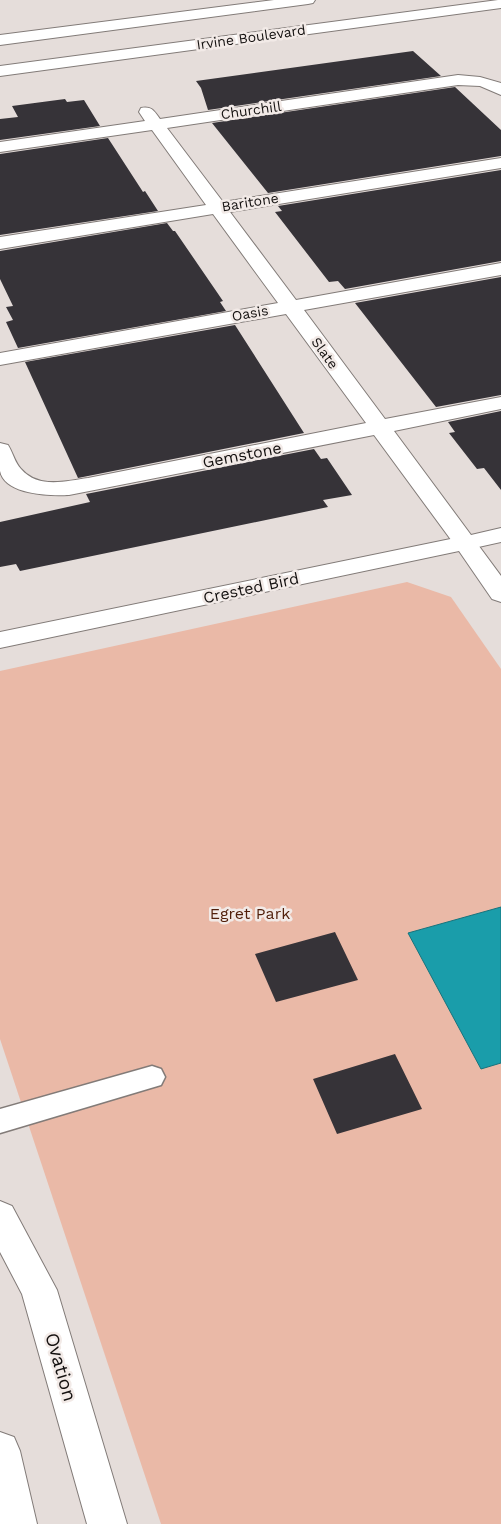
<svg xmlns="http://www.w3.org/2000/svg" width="501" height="1524" font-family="'Work Sans',sans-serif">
<rect width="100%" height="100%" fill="#e5ddda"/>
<path fill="#eab9a7" d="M407,582L451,597L501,669V1524H161L0,1039V671Z"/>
<path fill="#1a9daa" stroke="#18737c" d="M501,907V1063L481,1069L408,933Z"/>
<path fill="#363338" d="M413,51L441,76L208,110L201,88L196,81Z
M455,87L501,130V156L268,193L212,123Z
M65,99L67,102L84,100L100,126L0,140V119L18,117L12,106Z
M108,138L143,192L145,191L158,211L0,235V154Z
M501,170V261L345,289L338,281L329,282L275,212L282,211L278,206Z
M167,223L173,231H175L223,301L220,302L226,311L18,348L6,322L13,320L6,307L13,306L0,279V251Z
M501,277V395L436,407L355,303Z
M235,325L304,433L78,478L25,362Z
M501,411V490L484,468L477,469L449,433L455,432L448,422Z
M314,449L321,459L327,458L352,495L323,500L328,507L20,571L16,564L0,567V522L90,502L86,494Z
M335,932L358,980L276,1002L255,954Z
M395,1054L422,1109L337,1134L313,1079Z"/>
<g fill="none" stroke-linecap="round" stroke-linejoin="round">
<defs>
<path id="lane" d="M152,1066L161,1069L165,1077L161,1085L0,1133V1109Z"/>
<path id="street" d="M458,75L480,77L501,83V95L480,86L458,85L167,128L223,202L501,158V168L230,212L296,300L501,263V275L304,310L385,419L501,397V409L394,431L471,535L501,528V542L465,550L457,548L374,435L69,495C50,496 5,495 0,471C0,462 0,452 0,443L8,445C13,453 15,463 21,469C38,489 66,481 88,478L366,423L286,314L0,365V353L278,303L213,214L0,249V237L206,205L152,130L0,152V142L145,121L139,112L141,108C152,106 154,111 160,119Z"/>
<path id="secondary" d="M465,536L473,538L501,576V602L492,599L459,551L0,648V632Z
M0,1201L12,1206L57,1290L127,1524H87L22,1294L0,1252Z
M0,1432L14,1437L20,1451L37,1524H0Z"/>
<path id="primary" d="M274,0H315L313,3L308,4L0,45V35Z
M498,0H501V8L0,76V66Z"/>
</defs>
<use href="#lane" stroke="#827b78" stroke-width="3"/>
<use href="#street" stroke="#827b78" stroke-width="2"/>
<use href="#secondary" stroke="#827b78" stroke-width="2"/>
<use href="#primary" stroke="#827b78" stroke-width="2"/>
<use href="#lane" fill="#fff" fill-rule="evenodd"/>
<use href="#street" fill="#fff" fill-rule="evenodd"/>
<use href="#secondary" fill="#fff" fill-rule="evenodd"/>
<use href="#primary" fill="#fff" fill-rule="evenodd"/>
</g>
<g text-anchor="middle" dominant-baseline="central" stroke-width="5" stroke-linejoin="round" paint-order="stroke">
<g font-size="14" fill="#141110" stroke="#f2eae7">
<text transform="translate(251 37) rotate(-8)">Irvine Boulevard</text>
<text transform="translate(251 110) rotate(-8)">Churchill</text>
<text transform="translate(250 202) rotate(-9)">Baritone</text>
<text transform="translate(250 313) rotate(-10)">Oasis</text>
<text transform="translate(325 353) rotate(54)">Slate</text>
</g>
<g font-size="16" fill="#141110" stroke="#f2eae7">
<text transform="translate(242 455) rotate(-11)">Gemstone</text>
<text transform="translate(251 588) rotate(-12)">Crested Bird</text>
</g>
<g font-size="16" fill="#511f0a" stroke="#f2eae7">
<text x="250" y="913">Egret Park</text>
</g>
<g font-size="19" fill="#141110" stroke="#f2eae7">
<text transform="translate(61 1367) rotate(74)">Ovation</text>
</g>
</g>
</svg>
